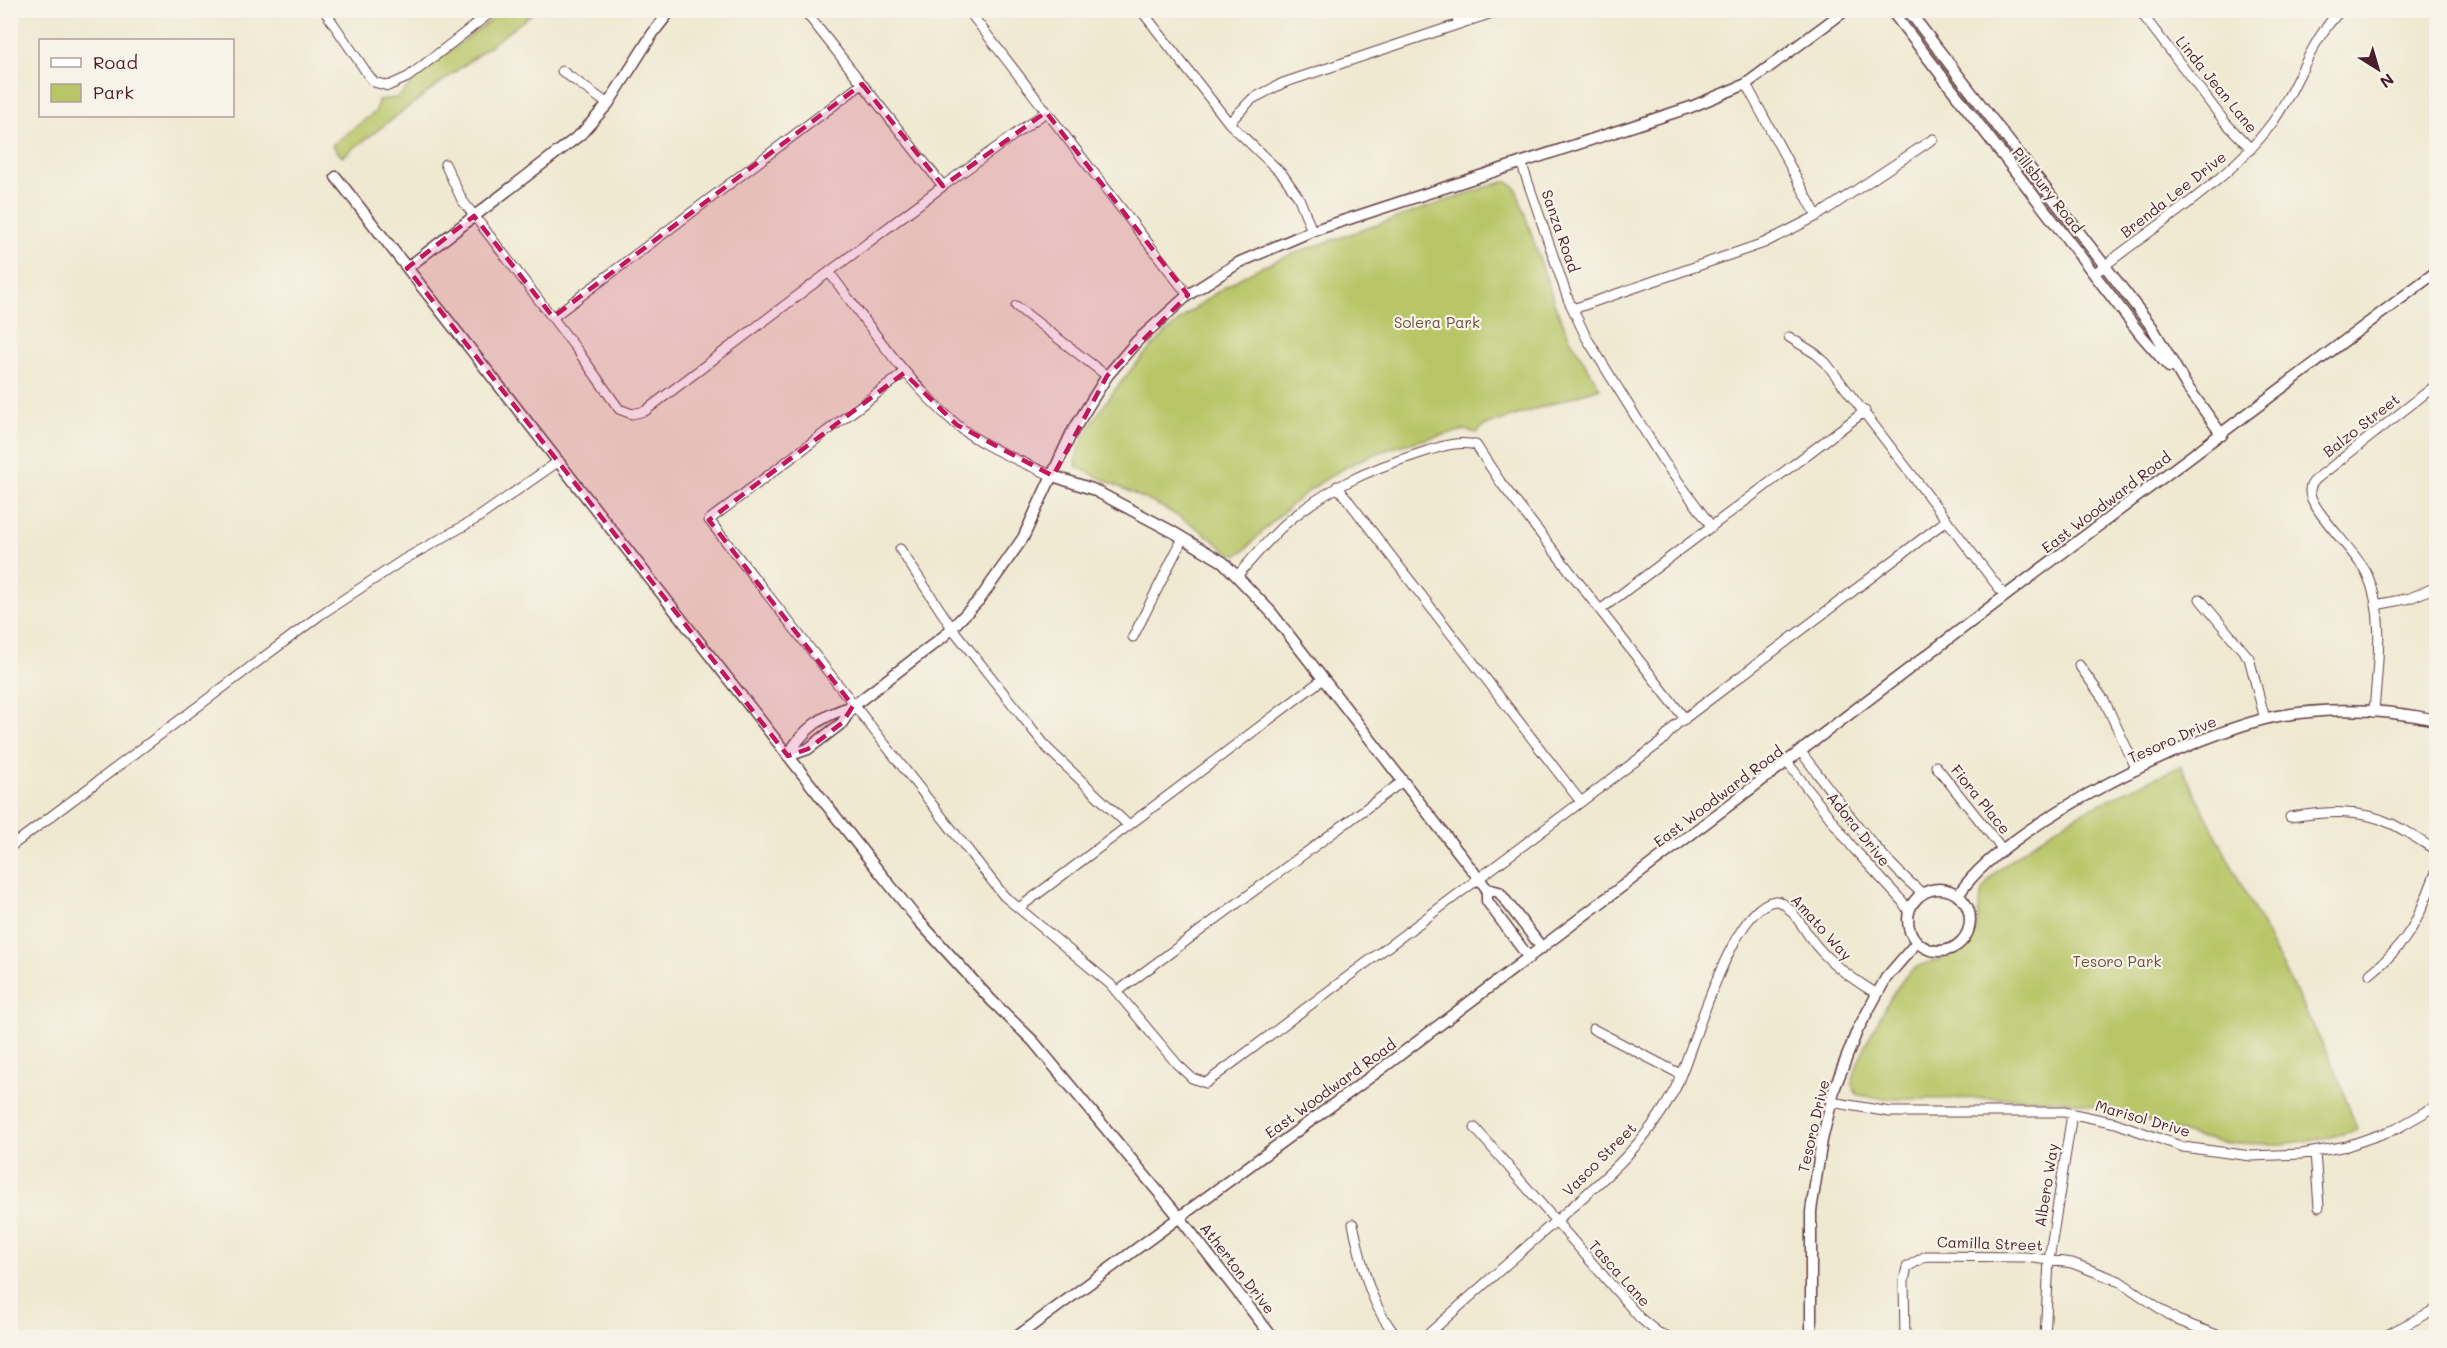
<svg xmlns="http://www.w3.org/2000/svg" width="2447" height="1348" font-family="Mali,sans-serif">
<rect width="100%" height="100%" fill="#f7f3e8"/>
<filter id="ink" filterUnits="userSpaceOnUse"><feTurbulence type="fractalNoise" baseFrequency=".0167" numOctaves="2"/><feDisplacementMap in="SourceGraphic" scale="12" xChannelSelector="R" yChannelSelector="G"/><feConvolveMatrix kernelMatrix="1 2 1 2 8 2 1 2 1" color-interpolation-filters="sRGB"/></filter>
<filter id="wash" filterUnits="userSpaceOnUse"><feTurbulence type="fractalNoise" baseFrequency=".008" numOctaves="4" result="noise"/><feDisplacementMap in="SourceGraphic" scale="24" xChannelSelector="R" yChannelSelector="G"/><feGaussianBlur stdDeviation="1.35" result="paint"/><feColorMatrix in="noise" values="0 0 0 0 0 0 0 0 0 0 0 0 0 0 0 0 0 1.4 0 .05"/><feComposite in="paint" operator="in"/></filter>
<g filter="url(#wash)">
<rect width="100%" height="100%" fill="#efe9d1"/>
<path fill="#b8c668" stroke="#81724a" stroke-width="1.5" d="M504,10L536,11L342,157L332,145L376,111L378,100L396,98L403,93L423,71Z
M1502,182H1508L1516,188L1556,308L1571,340L1600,388L1484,426L1477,433L1465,430C1440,436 1414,441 1389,449C1331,467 1284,507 1244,551L1237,555L1230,553L1193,525L1164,508L1077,467C1071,455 1092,422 1100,411C1139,353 1188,306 1249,273C1279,257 1311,248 1342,237C1395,218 1449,200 1502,182Z
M2181,766L2336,1071L2357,1130L2330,1137L2282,1144L2228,1143L2196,1137L2108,1108L2068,1101L2023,1098L1889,1099L1858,1095C1855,1091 1852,1088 1853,1083C1853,1063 1896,982 1912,970C1928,958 1951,961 1966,947C1984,928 1973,901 1989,880C1999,868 2012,859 2024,850C2071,813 2127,791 2181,766Z"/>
</g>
<g filter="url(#ink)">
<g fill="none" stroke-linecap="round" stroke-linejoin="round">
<defs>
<path id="minor" d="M324,10L369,76L374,82L388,86L408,77L494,10
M804,10L943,186
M968,10L1188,295
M1141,10L1229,123L1283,175L1299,198L1312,231
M1454,10L1459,24
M2139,10L2225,122L2251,149
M562,71L608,104
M1229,123L1252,99L1283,83L1501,10
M1521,162L1568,299L1586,337L1664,462L1712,527
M445,164L462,200L578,351L619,409L632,414L645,411L943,186L1046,112
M1817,216L1933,139
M829,272C869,325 905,380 956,424C981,446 1022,462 1053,476
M2094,274C2151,228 2229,182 2272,123C2299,86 2308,43 2341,10
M1016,306L1107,376
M1573,309L1764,243L1817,216L1746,84
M553,317L862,84
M1789,337L1816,354L1826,363L2005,596
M904,373L709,520L1004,896L1110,984L1177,1064L1192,1078L1206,1083L1661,742L1676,725L1947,520
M1337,486L1581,802
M900,549L952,628L1048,749L1128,825
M1237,576C1252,559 1267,541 1284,525C1324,490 1367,470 1418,454C1437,448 1456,440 1476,445L1501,483L1685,719
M2200,599L2249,658L2265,719
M2376,605L2410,598L2436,587
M1600,610L1865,411
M1133,637L1183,538
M2079,665L2104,700L2137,770
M2374,712C2377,667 2386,616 2367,574C2357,553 2308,507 2310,491C2310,484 2315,480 2320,476L2436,385
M1801,752C1839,801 1875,854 1923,894
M1787,762L1854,849L1902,901L1909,912
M1936,766L2003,850
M2290,817C2325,812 2359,808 2392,824C2407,831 2421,842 2436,850
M10,847L320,615L403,560L476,519L559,461
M1019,908L1323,679
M2370,974C2410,942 2419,918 2436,872
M1117,992L1403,781
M1593,1029L1680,1074
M1831,1102L1890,1112H2064L2116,1123L2183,1147L2251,1156L2302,1154L2347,1146L2396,1129L2436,1106
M1475,1128L1640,1318L1657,1332L1669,1338
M2315,1152L2319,1207
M1353,1224C1363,1266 1368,1303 1398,1338
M1424,1338C1466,1300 1508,1263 1550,1226C1597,1185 1647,1145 1675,1089C1693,1052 1731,906 1775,901C1787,900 1803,927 1809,936C1826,961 1851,978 1877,994
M1905,1338L1904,1281L1907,1267L1926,1256L2025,1257L2072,1263L2119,1281L2177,1320L2225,1338
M2045,1338L2049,1260L2072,1114
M2381,1338L2436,1309"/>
<path id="tertiary" d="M1891,10L2141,335L2169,367
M1908,10L2152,327L2186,385L2222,435
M336,177L865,854L918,920L991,1000L1033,1041L1180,1218L1273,1338
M407,268L581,134L608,104L653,33L671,10
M1053,476L1092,489L1173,532L1223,562L1271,612L1487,889V901L1529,958
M788,756L808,749L842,723L853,706L944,636L980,599L1023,538L1071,434L1107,376L1137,341L1188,295L1240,262L1312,231L1691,107L1746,84L1846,10
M788,756C803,728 823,715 853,706
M1487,889L1499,892L1542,948
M1908 920a31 31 0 1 1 62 0a31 31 0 1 1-62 0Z
M1958,896C1997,828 2201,730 2278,716C2331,707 2385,709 2436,720
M1015,1338L1384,1067L2005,596L2436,272
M1811,1338V1211L1822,1140L1835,1087L1857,1031L1886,978L1917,942"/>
</defs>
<use href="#minor" stroke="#633d44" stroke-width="11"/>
<use href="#tertiary" stroke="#633d44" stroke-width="13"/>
<use href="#minor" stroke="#fff" stroke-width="9"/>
<use href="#tertiary" stroke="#fff" stroke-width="10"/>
</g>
</g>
<path fill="#c2185b" fill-opacity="0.2" stroke="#c2185b" stroke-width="4.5" stroke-dasharray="12 8" stroke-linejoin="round" d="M862,84L943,186L1046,112L1188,295L1107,376L1053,476L957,425L904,373L709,520L853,706L842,723L808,749L788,756L407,268L474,216L553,317Z"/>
<g text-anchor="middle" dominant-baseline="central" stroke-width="4.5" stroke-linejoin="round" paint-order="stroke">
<g font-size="15" fill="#4a1f2b" stroke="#f7f3e8">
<text transform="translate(2217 84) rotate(51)">Linda Jean Lane</text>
<text transform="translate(2048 190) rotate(52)">Pillsbury Road</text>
<text transform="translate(2173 194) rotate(-38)">Brenda Lee Drive</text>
<text transform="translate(1561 231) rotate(71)">Sanza Road</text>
<text transform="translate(2361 425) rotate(-38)">Balzo Street</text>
<text transform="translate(2106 502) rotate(-37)">East Woodward Road</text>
<text transform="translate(2172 739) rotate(-24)">Tesoro Drive</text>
<text transform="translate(1718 796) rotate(-37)">East Woodward Road</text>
<text transform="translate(1981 799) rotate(51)">Fiora Place</text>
<text transform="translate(1859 829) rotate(51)">Adora Drive</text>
<text transform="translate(1822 927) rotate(48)">Amato Way</text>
<text transform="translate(1330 1088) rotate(-36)">East Woodward Road</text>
<text transform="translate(2143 1118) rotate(16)">Marisol Drive</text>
<text transform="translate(1813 1126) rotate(-77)">Tesoro Drive</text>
<text transform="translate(1599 1159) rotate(-45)">Vasco Street</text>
<text transform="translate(2046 1185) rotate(-81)">Albero Way</text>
<text transform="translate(1990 1243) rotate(2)">Camilla Street</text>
<text transform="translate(1238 1268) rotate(52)">Atherton Drive</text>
<text transform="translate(1620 1273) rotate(48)">Tasca Lane</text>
</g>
<g font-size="15" fill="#6b513d" stroke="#f7f3e8">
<text x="1437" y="322">Solera Park</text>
<text x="2117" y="961">Tesoro Park</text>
</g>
</g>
<rect width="2447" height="1348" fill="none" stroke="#f7f3e8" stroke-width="36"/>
<rect x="39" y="39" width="195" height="78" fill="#f7f3e8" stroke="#b29e9c" stroke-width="1.5"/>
<rect x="51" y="58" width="30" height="9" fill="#ffffff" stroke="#b29e9c" stroke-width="1.5"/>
<text x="93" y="69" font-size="18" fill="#4a1f2b">Road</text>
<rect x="51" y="84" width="30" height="18" fill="#b8c668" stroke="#b29e9c" stroke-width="1.5"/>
<text x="93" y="99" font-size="18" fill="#4a1f2b">Park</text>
<g transform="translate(2378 69) rotate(143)" stroke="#f7f3e8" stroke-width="4.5" paint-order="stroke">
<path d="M0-4.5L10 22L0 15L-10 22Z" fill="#4a1f2b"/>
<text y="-9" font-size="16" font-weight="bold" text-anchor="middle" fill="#4a1f2b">N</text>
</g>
</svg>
